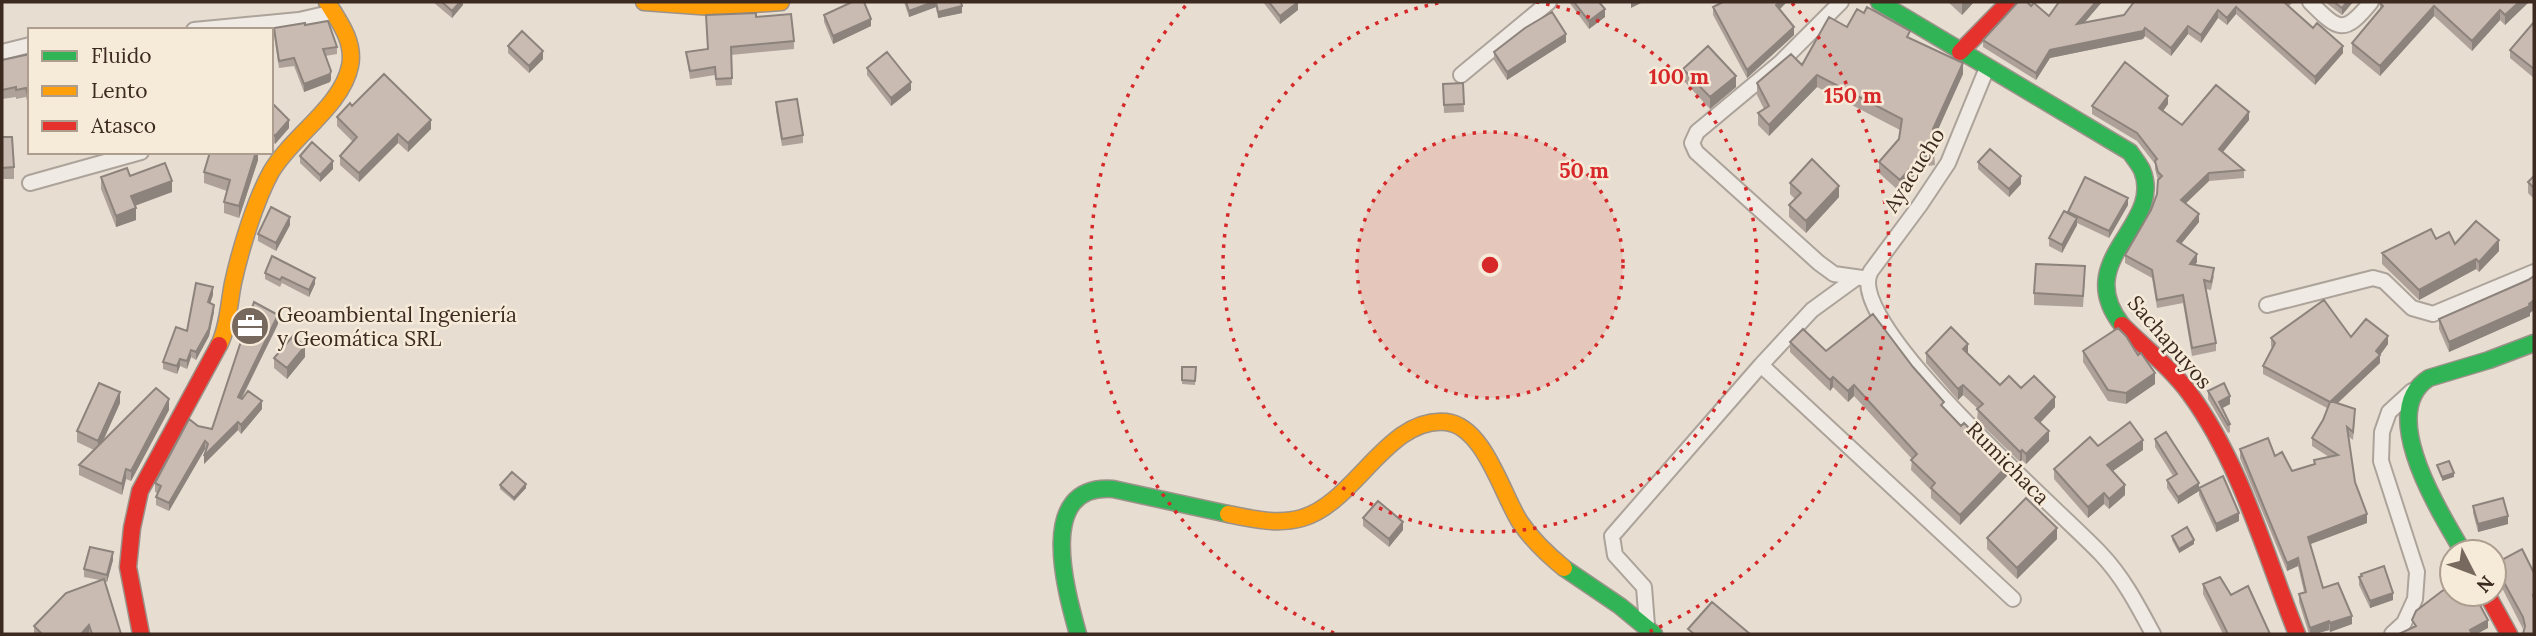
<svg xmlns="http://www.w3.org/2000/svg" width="2536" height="636" font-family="Lora,serif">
<rect width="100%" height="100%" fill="#e7ddd1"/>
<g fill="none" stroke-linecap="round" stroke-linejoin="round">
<defs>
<path id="street" d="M1841,2L1780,63L1697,132L1692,143L1696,152L1819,263L1834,274L1862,278
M2310,2C2339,31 2344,35 2371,2
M194,30L299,20L334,12
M2,52L30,45
M1987,68L1948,163L1920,205L1871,271C1840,321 2064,514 2101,554C2123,577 2138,606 2153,634
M1461,75L1549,2
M30,183L141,152
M2267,305L2373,278L2384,281L2412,308L2433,314L2534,272
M1761,365L2013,599
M1647,625L1644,587L1615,555L1612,536L1761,365L1812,310L1856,278
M2392,634L2404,623L2415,599L2417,572L2381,461L2382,432L2389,412L2412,391"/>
<path id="fast" d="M1879,2L2130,152C2134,158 2139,164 2142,170C2165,226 2070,259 2122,325
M2463,552C2442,515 2375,412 2429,378L2489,360L2534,343
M1564,568L1620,606L1654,634
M1078,634C1066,591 1035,483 1113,489L1228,514"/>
<path id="slow" d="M644,2L712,7L781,2
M219,345C228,328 229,303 233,283C240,251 255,201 271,172C292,136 342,106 350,66C355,42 339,21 327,2
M1228,514C1252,519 1278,525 1302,518C1355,503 1388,416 1446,422C1484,426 1502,494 1520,522C1532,540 1548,555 1564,568"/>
<path id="jam" d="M1960,52L2009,2
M2122,325C2145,348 2170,367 2190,394C2241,464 2265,554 2297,634
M2487,594L2509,634
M141,634L128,567L132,528L140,491L219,345"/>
</defs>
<use href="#street" stroke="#aca39a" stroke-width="18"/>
<use href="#fast" stroke="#9c928a" stroke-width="19"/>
<use href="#slow" stroke="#9c928a" stroke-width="19"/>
<use href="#jam" stroke="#9c928a" stroke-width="19"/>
<use href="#street" stroke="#efeae3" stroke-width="14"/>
<use href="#fast" stroke="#30b455" stroke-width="16"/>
<use href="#slow" stroke="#ff9f0a" stroke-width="16"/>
<use href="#jam" stroke="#e5322d" stroke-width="16"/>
</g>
<path fill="#aea199" d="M433,2H463V5L452,18Z
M904,2H961L962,13L938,18L936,7L909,17Z
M1263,2H1298V10L1280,24Z
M1569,2H1599L1605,17L1589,29Z
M1948,2H1974L1962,15Z
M2102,2L2085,22L2124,15L2134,2H2293L2289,6L2343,53L2315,85L2236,14L2227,25L2218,18L2201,43L2188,34L2171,56L2145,36L2143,39L2050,58L2036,80L1983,47V40L2031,6L2049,16Z
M2325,2H2353L2342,15Z
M2381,2H2529L2505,25L2500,20L2472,51L2434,16L2380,76L2352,53V43L2380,9V3Z
M1713,7L1780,9L1794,35L1747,78L1713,15Z
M824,15L871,26L833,44L824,22Z
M2534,22V78L2510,58V50Z
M305,25L337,47V54L325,56L331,79L330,82L304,92L294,66L279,68L274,35V28Z
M1847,27L1910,38L1963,74L1933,139L1935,165L1921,167L1900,192L1879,173V162L1899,139L1900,130L1817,87L1769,136L1758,125V113L1764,109L1757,95V83L1802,65Z
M794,41V49L731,55L732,85L716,86L715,75L690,79L686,52L707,49Z
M1566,42L1507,80L1494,60V52Z
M508,46L543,59L529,73L508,53Z
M30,54V112L26,97L16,99V97L2,99V60Z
M867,68L911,90L891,106L867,75Z
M1683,69L1736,87L1710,109L1683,80Z
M1463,83L1464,112L1444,113L1443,84Z
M271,102L289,128L275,144L271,140Z
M776,102L803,135V143L782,146L776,110Z
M2168,104L2163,111L2182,125L2249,120L2222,152L2244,170V178L2209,181L2186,203L2199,222L2181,244L2197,262L2195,265L2214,276L2211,290L2206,289L2216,343V351L2192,356L2183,303L2157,308L2152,278L2125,263V255L2151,210L2157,194L2158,180L2155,169V164L2137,141L2092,114V106Z
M352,106L431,129L408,152L398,143L359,182L340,165V156L353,142L337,126V117Z
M2,137L14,167V179H2Z
M258,152V160L239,218L224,213V202L227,191L204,183V172Z
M300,156L333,169L320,182L300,163Z
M1978,162L2021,184L2009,197L1978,169Z
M130,176L172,192L135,206L136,220L116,227L101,189V177Z
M2534,176V199L2528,193V182Z
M1790,183L1839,197L1806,233L1789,217V205L1795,199L1790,194Z
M2128,205L2109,238L2077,223V225L2062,253L2049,246V238L2068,213Z
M290,225L276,251L258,241V234Z
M2436,239L2455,244L2499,251L2479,272L2476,269L2419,300L2382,264V253Z
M265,273L315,284L309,297L282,283L280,287L265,279Z
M2085,277L2083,307L2034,305V293Z
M213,295L210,303L214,312L209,336L196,360L191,357L187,369L180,366L177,374L163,369V362L187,331Z
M2530,313V316L2449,352L2439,329V319Z
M278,324L242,398L262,409L241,434L238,430L204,464L206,450L205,449L169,511L156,505V497L158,493L155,492V483L198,426L212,429Z
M2351,337L2388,344L2380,355V363L2338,403L2355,417L2353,440L2348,436L2355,482L2367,523L2310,544L2323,588L2352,624L2330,632L2329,630L2315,634H2309L2299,602V594L2304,592L2298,566L2287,571L2240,458V449L2275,456L2292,471L2314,464V460L2329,457L2312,446V438L2323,420L2327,408L2263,374V366L2272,348L2271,346V338Z
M1790,342L1826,351L1944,409L2007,476L1960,525L1931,498V490L1911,470L1912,459L1854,396L1848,402L1833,387L1830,391L1790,352Z
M2083,351L2155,384L2126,404L2108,401L2083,362Z
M1926,353L1968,354L2000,385L2021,388L2055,407L2040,423L2049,441L2026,464L2022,460L2020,462L1977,420L1978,409L1963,395L1958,400L1926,363Z
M305,357L287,379L274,368V358Z
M1182,367H1196L1195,385L1182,384Z
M2208,391L2230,404L2222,408L2230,424V432L2228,433L2208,399Z
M120,403L103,441L169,410L131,481L126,479L122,495L79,475V465L94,450L77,442V431Z
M2155,439L2199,487L2239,521L2216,532L2199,495V491L2178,504L2167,488V480L2173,476L2155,447Z
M2098,446L2143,450L2113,471L2125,495L2109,509L2104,504L2088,518L2054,479V469Z
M500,485L526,488L514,501L500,489Z
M2473,506L2508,524L2478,532L2473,513Z
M1363,518L1403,530L1389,547L1363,526Z
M2172,536L2194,544L2179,553L2172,540Z
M1987,538L2057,539L2017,579L1987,549Z
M113,560L107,582H105L121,634H34V626L100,580L84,577V569Z
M2494,564L2534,573L2523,629L2501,586L2494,580Z
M2361,574L2393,600L2370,608L2359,585V577L2361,576Z
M2203,584L2231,595L2270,634H2223L2203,594Z"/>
<path fill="#8d837d" d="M460,2H463V5L452,18V11Z
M933,2H936V7L909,17V11Z
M1298,2V10L1280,24V16Z
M1631,2H1643L1631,8Z
M1779,2H1787L1776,13V5Z
M1962,2H1974L1962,15Z
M2096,2H2102L2077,31V24Z
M2347,2H2353L2342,15V8Z
M2519,2H2529L2505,25V15Z
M962,6V13L938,18V12Z
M2434,6V16L2380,76V66Z
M2236,7V14L2227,25V18Z
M1605,9V17L1589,29V21Z
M2218,10V18L2201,43V35Z
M2500,10V20L2472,51V41Z
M871,19V26L833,44V36Z
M2188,26V34L2171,56V48Z
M1794,27V35L1747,78V70Z
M2145,28V36L2143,39L2050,58L2036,80V73L2050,50Z
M1566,34V42L1507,80V72Z
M2343,46V53L2315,85V77Z
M543,51V59L529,73V66Z
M1963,63V74L1933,141V129Z
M331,71V79L330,82L304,92V84Z
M1817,75V87L1769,136V125Z
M1736,76V87L1710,109V97Z
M911,82V90L891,106V98Z
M2168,96V104L2159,116V108Z
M2249,112V120L2219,157V149Z
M289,120V128L275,144V136Z
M431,120V129L408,152V143Z
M398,134V143L359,182V173Z
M256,152H258V160L239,218V206Z
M1921,156V167L1900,192V180Z
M333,161V169L320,182V175Z
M2209,173V181L2181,208V200Z
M2021,176V184L2009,197V189Z
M172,181V192L131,207V196Z
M1839,186V197L1806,233V221Z
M2128,198V205L2109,238V231Z
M136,208V220L116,227V216Z
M2199,214V222L2177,249V241Z
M290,217V225L276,251V243Z
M2077,218V225L2062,253V245Z
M2499,240V251L2479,272V262Z
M2197,254V262L2190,272V264Z
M2476,259V269L2419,300V290Z
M315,278V284L309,297V290Z
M213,287V295L208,310V302Z
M2534,300V310L2530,313V316L2449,352V342L2529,304Z
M214,305V312L209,336L196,360V352Z
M278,315V324L238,405V397Z
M2388,336V344L2380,355V363L2331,409V401L2376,351Z
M1968,344V354L1963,349Z
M305,346V357L287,379V368Z
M191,350V357L187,369V361Z
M180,359V366L177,374V366Z
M2155,373V384L2126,404V393Z
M1833,377V387L1830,391V380Z
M1854,385V396L1848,402V391Z
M1963,385V395L1958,400V389Z
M120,392V403L98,452V441Z
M2230,396V404L2219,410V402Z
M2055,397V407L2035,428V418Z
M169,399V410L131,481V471Z
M262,401V409L241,434V425Z
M238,422V430L204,464V456Z
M2049,431V441L2026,464V454Z
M2143,440V450L2107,475V465Z
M205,441V449L169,511V503Z
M2022,450V460L2020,462V452Z
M2007,466V476L1960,525V515Z
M126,469V479L122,495V484Z
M2454,473V477L2442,481V477Z
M2199,483V491L2178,504V497Z
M526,484V488L514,501V498Z
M2125,485V495L2109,509V499Z
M2104,493V504L2088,518V507Z
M2239,513V521L2216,532V524Z
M2367,514V523L2308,545V537Z
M2508,516V524L2478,532V524Z
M1403,522V530L1389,547V539Z
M2057,528V539L2017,579V568Z
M2194,540V544L2179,553V549Z
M113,552V560L107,582V575Z
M2298,558V566L2287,571V563Z
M2393,593V600L2370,608V601Z
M2352,616V624L2330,632V623Z
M2488,620V628L2477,634H2470V630Z
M2329,621V630L2315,634H2310V628Z
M89,625V634H81Z"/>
<path fill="#cabbb2" stroke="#8d837d" stroke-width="2" d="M442,2H460L452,11Z
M852,2H864L871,19L833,36L824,15Z
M906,2H933L909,11Z
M936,2H961L962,6L938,12Z
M1269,2H1298L1280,16Z
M1574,2H1599L1605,9L1589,21Z
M1723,2H1779L1776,5L1794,27L1747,70L1713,7Z
M2018,2H2027L2031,6L2034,3L2049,16L2059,2H2096L2077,24L2124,15L2134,2H2286L2285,3L2313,28L2317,23L2343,46L2315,77L2236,7L2227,18L2218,10L2201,35L2188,26L2171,48L2145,28L2143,31L2050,50L2036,73L1983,40Z
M2334,2H2347L2342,8Z
M2381,2H2519L2505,15L2500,10L2472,41L2434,6L2380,66L2352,43L2383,6L2380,3Z
M1867,7L1910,31L1907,37L1963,63L1933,129L1935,154L1921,156L1900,180L1879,162L1899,139L1902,119L1817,75L1769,125L1758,113L1769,106L1757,83L1791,54L1802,65L1829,17L1847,27L1857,9L1864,13Z
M1552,12L1566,34L1507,72L1494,52L1525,28Z
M756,13V17L791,14L794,41L731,47L732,78L716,79L715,67L690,71L686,52L708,49L706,15Z
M328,21L337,47L323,49L331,71L330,74L304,84L294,58L279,61L274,28L305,23V25Z
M2534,22V69L2510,50Z
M522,31L543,51L529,66L508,46Z
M1708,46L1736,76L1710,97L1683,69Z
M887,52L911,82L891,98L867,68Z
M30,54V103L26,88L16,90V87L2,90V60Z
M2125,62L2168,96L2159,108L2182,125L2216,85L2249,112L2219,149L2244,170L2209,173L2181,200L2199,214L2177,241L2197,254L2190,264L2214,268L2211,282L2204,280L2216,343L2192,348L2183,295L2157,300L2152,270L2125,255L2151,210L2157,194L2158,180L2162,176L2158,172L2155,161L2157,159L2137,133L2092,106Z
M384,74L431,120L408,143L398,134L359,173L340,156L357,137L337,117L350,103L352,106Z
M1463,83L1464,104L1444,105L1443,84Z
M797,99L803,135L782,139L776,102Z
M271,102L289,120L275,136L271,132Z
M2,137H12L14,167L2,168Z
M312,142L333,161L320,175L300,156Z
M1990,149L2021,176L2009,189L1978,162Z
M210,152H256L239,206L224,202L230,180L204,172Z
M1812,159L1839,186L1806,221L1789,205L1801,193L1790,183Z
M165,163L172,181L131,196L136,208L116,216L101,177L127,168L130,176Z
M2534,176V188L2528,182Z
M2085,177L2128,198L2109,231L2068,212Z
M271,207L290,217L276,243L258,234Z
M2064,211L2077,218L2062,245L2049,238Z
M2476,221L2499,240L2479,262L2476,259L2419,290L2382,253L2431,229L2436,239L2449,232L2455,244Z
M272,256L315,278L309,290L282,277L280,280L265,273Z
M2036,264L2085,266L2083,296L2034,293Z
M2534,276V300L2529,304L2530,306L2449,342L2439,319L2528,280Z
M196,283L213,287L208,302L214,305L209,329L196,352L191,350L187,361L180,359L177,366L163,362L176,327L187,331Z
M2324,300L2351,337L2366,319L2388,336L2376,351L2380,355L2331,401L2355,409L2353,432L2347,427L2355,482L2367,514L2308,537L2323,588L2338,583L2352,616L2330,623L2329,621L2310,628L2299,594L2306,592L2298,558L2287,563L2240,449L2268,438L2275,456L2282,452L2292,471L2315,464L2314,460L2338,455L2312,438L2323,420L2330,402L2263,366L2275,343L2271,338Z
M254,302L278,315L238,397L242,399L248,391L262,401L241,425L238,422L204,456L208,444L205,441L169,503L156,497L161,486L155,483L189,419L198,426L212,429Z
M1873,314L1913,367L1944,402L1941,405L1961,426L1964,423L2007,466L1960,515L1931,488L1935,483L1911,460L1917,454L1854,385L1848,391L1833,377L1830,380L1790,342L1803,329L1826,351Z
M1951,327L1968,344L1963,349L2000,385L2009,376L2021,388L2034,376L2055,397L2035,418L2049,431L2026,454L2022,450L2020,452L1977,409L1983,404L1963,385L1958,389L1926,353Z
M2118,328L2126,336L2138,355L2141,353L2155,373L2126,393L2108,390L2083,351Z
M293,336L305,346L287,368L274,358Z
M1182,367H1196L1195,381L1182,380Z
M99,383L120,392L98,441L77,431Z
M2224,383L2230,396L2219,402L2230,424L2228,425L2208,391Z
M156,388L169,399L131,471L126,469L122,484L79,465Z
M2130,422L2143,440L2107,465L2125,485L2109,499L2104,493L2088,507L2054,469L2090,437L2098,446Z
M2166,432L2199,483L2178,497L2167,480L2177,474L2155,439Z
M2449,461L2454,473L2442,477L2437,465Z
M512,472L526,484L514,498L500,485Z
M2223,476L2239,513L2216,524L2199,488Z
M2026,498L2057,528L2017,568L1987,538Z
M2503,498L2508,516L2478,524L2473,506Z
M1378,501L1403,522L1389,539L1363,518Z
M2187,527L2194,540L2179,549L2172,536Z
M90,547L113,552L107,575L84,569Z
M2522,549L2534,573V595H2533L2534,598V634H2523L2525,626L2523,617L2501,577L2494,571V564Z
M2384,566L2393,593L2370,601L2359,577L2362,576L2361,574Z
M2220,577L2231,595L2248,586L2270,634H2228L2203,584Z
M104,579L121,634H92L89,625L81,634H42L34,626L66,593Z
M2452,586V594H2474L2488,620L2470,630L2472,634H2399L2416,626L2412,620L2416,611L2442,591Z
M1712,602L1750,634H1694L1688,629Z"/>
<circle cx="1490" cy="265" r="133" fill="#d62828" fill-opacity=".12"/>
<g fill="none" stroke="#d62828" stroke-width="3.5" stroke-dasharray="3.5 7">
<circle cx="1490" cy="265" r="133"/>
<path d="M1536 2A267 267 0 1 1 1444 2"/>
<path d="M1334 633A400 400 0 0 1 1188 3M1792 3A400 400 0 0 1 1646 633"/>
</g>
<defs>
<symbol id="office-disc" viewBox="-11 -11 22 22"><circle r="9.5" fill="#78695f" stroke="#f6ead9"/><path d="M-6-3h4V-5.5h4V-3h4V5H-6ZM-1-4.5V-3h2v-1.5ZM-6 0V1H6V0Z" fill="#fff"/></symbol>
</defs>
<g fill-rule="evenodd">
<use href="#office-disc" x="228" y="304" width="44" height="44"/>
</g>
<g text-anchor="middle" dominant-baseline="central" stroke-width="5" stroke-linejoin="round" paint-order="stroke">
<g font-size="21" fill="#3c2a21" stroke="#f6ead9">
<text transform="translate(1914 170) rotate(-58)">Ayacucho</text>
<text transform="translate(2170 342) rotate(49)">Sachapuyos</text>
<text transform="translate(2008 463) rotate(45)">Rumichaca</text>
</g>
<g font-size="21" fill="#3c2a21" stroke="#f6ead9" text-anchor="start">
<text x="277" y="314">Geoambiental Ingeniería<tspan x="277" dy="24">y Geomática SRL</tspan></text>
</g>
</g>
<circle cx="1490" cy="265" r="10" fill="#d62828" stroke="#f6ead9" stroke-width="3.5"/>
<g font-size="21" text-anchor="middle" font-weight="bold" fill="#d62828" stroke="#f6ead9" stroke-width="5" stroke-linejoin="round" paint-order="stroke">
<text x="1679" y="84">100 m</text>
<text x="1853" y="103">150 m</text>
<text x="1584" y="178">50 m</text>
</g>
<rect width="2536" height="636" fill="none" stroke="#3c2a21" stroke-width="7"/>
<rect x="28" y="28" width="245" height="126" fill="#f6ead9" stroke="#ac9d8f" stroke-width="2"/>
<rect x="42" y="51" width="35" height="10" fill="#30b455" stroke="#ac9d8f" stroke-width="2"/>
<text x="91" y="63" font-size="21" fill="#3c2a21">Fluido</text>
<rect x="42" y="86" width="35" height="10" fill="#ff9f0a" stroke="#ac9d8f" stroke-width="2"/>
<text x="91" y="98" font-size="21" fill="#3c2a21">Lento</text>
<rect x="42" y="121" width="35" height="10" fill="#e5322d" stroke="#ac9d8f" stroke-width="2"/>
<text x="91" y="133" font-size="21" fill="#3c2a21">Atasco</text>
<g transform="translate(2473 573) rotate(132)"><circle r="33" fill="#f6ead9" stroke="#ac9d8f" stroke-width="2"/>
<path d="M0-5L12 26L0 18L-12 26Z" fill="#78695f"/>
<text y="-10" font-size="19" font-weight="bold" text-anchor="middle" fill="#3c2a21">N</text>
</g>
</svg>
